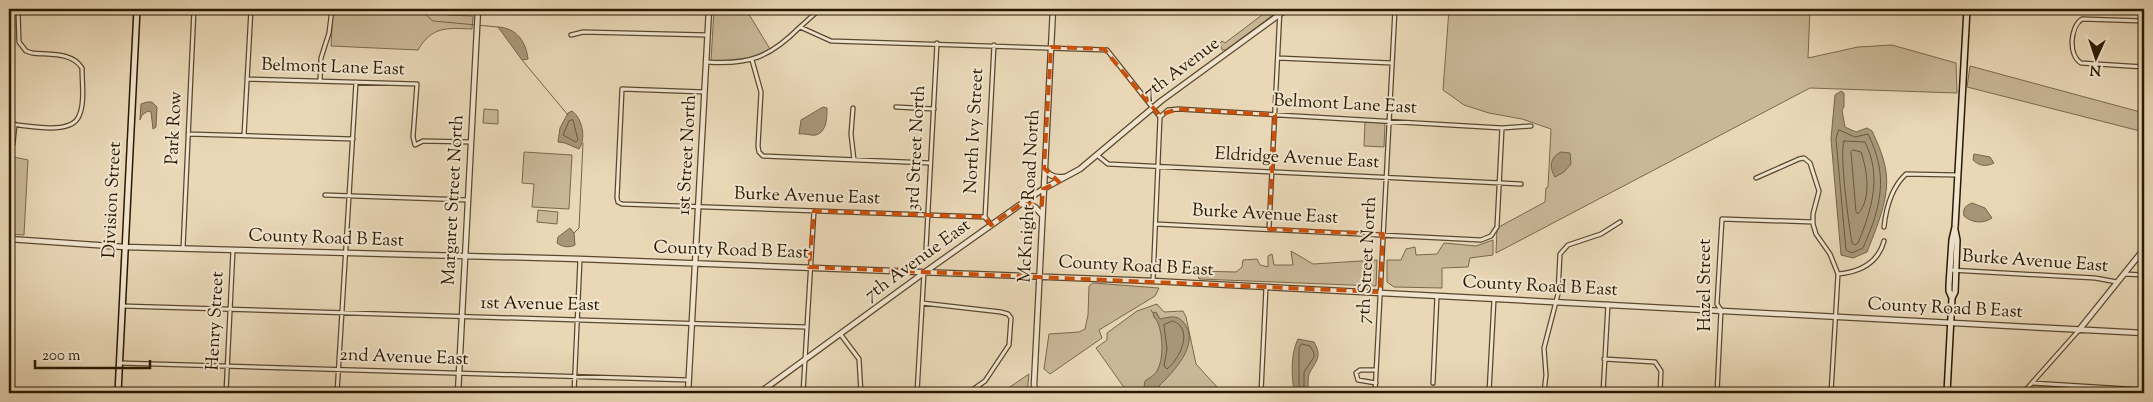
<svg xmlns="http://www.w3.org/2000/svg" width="2153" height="402" font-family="'Sorts Mill Goudy',serif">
<rect width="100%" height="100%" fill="#e9d7b6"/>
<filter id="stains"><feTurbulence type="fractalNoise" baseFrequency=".004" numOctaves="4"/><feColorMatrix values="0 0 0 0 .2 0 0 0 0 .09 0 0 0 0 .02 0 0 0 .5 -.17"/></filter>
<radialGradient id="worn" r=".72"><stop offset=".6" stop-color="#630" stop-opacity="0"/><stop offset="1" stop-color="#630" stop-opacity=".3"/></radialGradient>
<path fill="#c9b797" stroke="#7a684c" d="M333,9H446L447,15L473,16L472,29C447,28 432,26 418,50L331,46Z
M714,9H741L750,16L770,49C751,60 733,62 711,61Z
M1265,9H1276V13L1226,50H1222L1220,43L1222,41L1225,43L1262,15L1260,12Z
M1449,9H1810L1808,58L1858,47L1892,45L1956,63L1957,93L1810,88L1496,253L1497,228L1545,202L1546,188L1548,187L1551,129L1522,119L1489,113L1464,105L1443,90Z
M1970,66L2144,113V132L1967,87Z
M484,109L498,110V124L483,123Z
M1365,122L1385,123L1384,147L1364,146Z
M524,152L572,155L569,209L532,207L534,184L522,183Z
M9,156L28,160L24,235L9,234Z
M538,210L558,212L557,224L537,222Z
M1493,240V255L1470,258L1468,267L1442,268V288L1394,287L1387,282V260H1401L1406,249L1415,247L1416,255L1437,254L1444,243L1476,246Z
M1291,251L1313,264L1377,260L1376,286L1199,279L1197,271L1236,272L1242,267L1243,260L1257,259L1260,265L1268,267V256L1272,254L1274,265H1293Z
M1093,283L1159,288L1155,296L1099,330L1102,338L1050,374L1044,369L1049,334L1079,332L1085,329L1088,315L1089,286Z
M1157,304L1164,312L1183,311L1186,317L1196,364L1217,387L1218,393H1128L1096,348L1107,340V333L1137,311Z
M1029,374L1027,393H1001Z"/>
<path fill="#a89678" stroke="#766448" d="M498,27C517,28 526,42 528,59L522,60Z
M1841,91L1844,93V107L1842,110L1845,127L1856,132L1867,128L1872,131C1878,144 1884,157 1886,172C1890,197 1876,229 1867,252L1853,258L1841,255L1831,139L1835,95Z
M147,102H152L157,107L156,127L153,129L151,112L148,111L142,115L140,120L141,104Z
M823,107L827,108C827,117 827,132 816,135C811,136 805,133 799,134L801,120Z
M572,111C583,119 586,139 579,149L565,143L558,142L560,128L568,113Z
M1561,152L1570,153L1571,164L1564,172L1555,177C1549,167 1550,157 1561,152Z
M1974,154L1990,157L1994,163C1986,167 1979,166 1973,160Z
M1972,203L1985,208L1992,218C1983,224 1972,223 1964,216C1963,208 1965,206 1972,203Z
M570,228L574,233L575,245C569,248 562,247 557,243L558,237Z
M1156,312L1160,319C1170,317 1177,314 1184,323C1201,344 1173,372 1159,386V393H1143L1145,381C1149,378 1155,375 1157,371C1164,359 1163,336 1158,323C1156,318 1153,318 1153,313Z
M1298,339L1314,342C1322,356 1317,360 1310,372C1307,377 1309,387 1307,393H1294C1292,376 1290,355 1298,339Z"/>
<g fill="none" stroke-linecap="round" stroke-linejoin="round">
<path stroke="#69583c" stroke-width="1" d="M573,120L578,140L576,142L563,135L569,121Z
M1839,130L1855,137L1868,134C1889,176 1881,207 1863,248L1852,253L1846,250L1836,139Z
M1844,141L1865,142C1882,176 1872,209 1858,243L1855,245L1852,243C1849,226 1839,153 1844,141Z
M1853,150L1861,152C1867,170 1872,198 1858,214L1856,212L1851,152Z
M1173,321C1195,329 1179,360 1167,369L1164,366L1167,349L1164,325Z
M1302,344L1310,346L1314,353V357L1304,372V386L1301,390L1299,388V348Z"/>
<path stroke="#766448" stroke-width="1" d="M419,9L433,21L498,27
M522,60L568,115
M574,233L579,228L583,143
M1151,310L1153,313"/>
<defs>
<path id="minor" d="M2144,21L2082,19C2070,27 2068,55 2081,63L2144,67
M800,27L820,9
M571,35L583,32L707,35
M1278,58L1392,63
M752,60L761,92L758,146L759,152L763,156L930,163
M707,62C750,65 770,57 800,27L831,41L1107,50L1160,117L1153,281
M247,79L417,84L413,137L415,145L423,141L471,142
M320,81L321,58L329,33L332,9
M705,92L622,89L617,198L618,202L622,204L985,217L991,225
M896,107L934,109
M853,108L851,134L854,160
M1160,117L1168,110L1178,109L1502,128L1531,126
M9,124C26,125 71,136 79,116C85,103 82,83 82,68C72,52 50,55 32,53L26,51L19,42L18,9
M188,134L353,139
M244,136L251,9
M13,144L15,124
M1097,155L1108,164L1521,184
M1756,178L1799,159L1804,158L1810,163L1819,191L1813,214V224L1816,234L1830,254L1838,274L1831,393
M325,195L468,200
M985,217L994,45
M1156,224L1481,240L1491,236L1497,227L1502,128
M1884,227C1886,208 1892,187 1906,174L1957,175
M1269,229L1280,9
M183,249L194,9
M928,253L926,249L937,43
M1950,270L2095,278L2117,282
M1838,274C1860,272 1878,263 1884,241
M2124,274L2144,275
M922,303L1001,312L1008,314L1011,318L1009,345L985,381L968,393
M122,306L806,327
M841,335L859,359L861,393
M1604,359L1655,362L1661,371L1660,393
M120,363L688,380
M1376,383L1358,380L1356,373L1360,370H1376
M1433,383L1437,296
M2033,383L2144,390
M226,393L233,250
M337,393L356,82
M574,393L580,259
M803,393L814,211
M917,393L924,272
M1261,393L1266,287
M1375,393L1395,9
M1489,393L1494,299
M1544,393L1546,375L1544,348L1558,294L1560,254L1568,245L1601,234L1620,222
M1603,393L1608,304
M1717,393L1721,310L1717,304L1722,219L1813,222
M2023,393L2079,330
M2062,393V385"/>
<path id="tertiary" d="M1045,169C1049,177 1056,178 1064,177
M1022,204L1035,207L1042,215
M9,239L125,247L580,259L1153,281L2144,333
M2079,330L2144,249
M458,393L478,9
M688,393L709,9
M759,393L925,272L1021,204L1043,189L1080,169L1161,101L1287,9
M1036,393L1034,385L1053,9"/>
<path id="secondary" d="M1952,298L1949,291V285L1952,240L1955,227L1967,9
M118,393L137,9
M1947,393L1952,298L1955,292L1957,240L1955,230"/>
</defs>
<use href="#minor" stroke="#5a482e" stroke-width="5.5"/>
<use href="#tertiary" stroke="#5a482e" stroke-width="7"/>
<use href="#secondary" stroke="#2a1901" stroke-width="8"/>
<use href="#minor" stroke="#f1e5d0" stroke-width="3"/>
<use href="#tertiary" stroke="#f1e5d0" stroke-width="4.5"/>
<use href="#secondary" stroke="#f1e5d0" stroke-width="5"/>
</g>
<path fill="none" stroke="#cc4f0a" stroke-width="4" stroke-dasharray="10 6" stroke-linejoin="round" d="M1051,47L1104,49L1159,115L1178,109L1275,115L1269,229L1383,234L1380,292L809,267L814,211L985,217L991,225L1021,204L1042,205L1043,189L1059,182L1044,168Z"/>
<g text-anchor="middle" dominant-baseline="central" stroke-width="4" stroke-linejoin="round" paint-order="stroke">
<g font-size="18" fill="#2a1901" stroke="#f1e5d0">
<text transform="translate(333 68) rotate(2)">Belmont Lane East</text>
<text transform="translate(1182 69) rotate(-37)">7th Avenue</text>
<text transform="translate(1345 105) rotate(3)">Belmont Lane East</text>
<text transform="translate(175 128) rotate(-87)">Park Row</text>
<text transform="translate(975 131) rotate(-87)">North Ivy Street</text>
<text transform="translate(917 148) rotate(-87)">3rd Street North</text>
<text transform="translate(688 155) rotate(-87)">1st Street North</text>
<text transform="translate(1297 159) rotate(3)">Eldridge Avenue East</text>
<text transform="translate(1030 196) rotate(-87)">McKnight Road North</text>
<text transform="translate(807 197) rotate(2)">Burke Avenue East</text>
<text transform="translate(113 200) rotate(-87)">Division Street</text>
<text transform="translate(454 200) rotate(-87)">Margaret Street North</text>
<text transform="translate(1265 215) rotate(3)">Burke Avenue East</text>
<text transform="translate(326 239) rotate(2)">County Road B East</text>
<text transform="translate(731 251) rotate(2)">County Road B East</text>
<text transform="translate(1368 260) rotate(-87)">7th Street North</text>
<text transform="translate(918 261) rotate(-36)">7th Avenue East</text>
<text transform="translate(2035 262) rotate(4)">Burke Avenue East</text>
<text transform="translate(1136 267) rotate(3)">County Road B East</text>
<text transform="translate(1706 285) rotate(-90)">Hazel Street</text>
<text transform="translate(1540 287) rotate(3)">County Road B East</text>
<text transform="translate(540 305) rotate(1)">1st Avenue East</text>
<text transform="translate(1945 309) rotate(3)">County Road B East</text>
<text transform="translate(216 321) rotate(-87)">Henry Street</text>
<text transform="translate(404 358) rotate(2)">2nd Avenue East</text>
</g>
</g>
<rect width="2153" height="402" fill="none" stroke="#e9d7b6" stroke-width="30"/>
<rect x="10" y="10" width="2133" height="382" fill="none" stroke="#2a1901" stroke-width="2.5"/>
<rect x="15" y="15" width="2123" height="372" fill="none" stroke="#2a1901"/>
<g transform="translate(2096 58) rotate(183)" stroke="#f1e5d0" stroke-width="4" paint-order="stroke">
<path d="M0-4L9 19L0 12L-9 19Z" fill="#2a1901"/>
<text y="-8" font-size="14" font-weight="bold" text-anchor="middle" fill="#2a1901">N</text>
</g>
<path d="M35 360v8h115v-8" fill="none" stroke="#2a1901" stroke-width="2.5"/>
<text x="42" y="360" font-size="15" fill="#2a1901" stroke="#f1e5d0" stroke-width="4" paint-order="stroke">200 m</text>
<rect width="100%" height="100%" filter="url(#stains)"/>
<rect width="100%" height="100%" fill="url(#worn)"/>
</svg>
